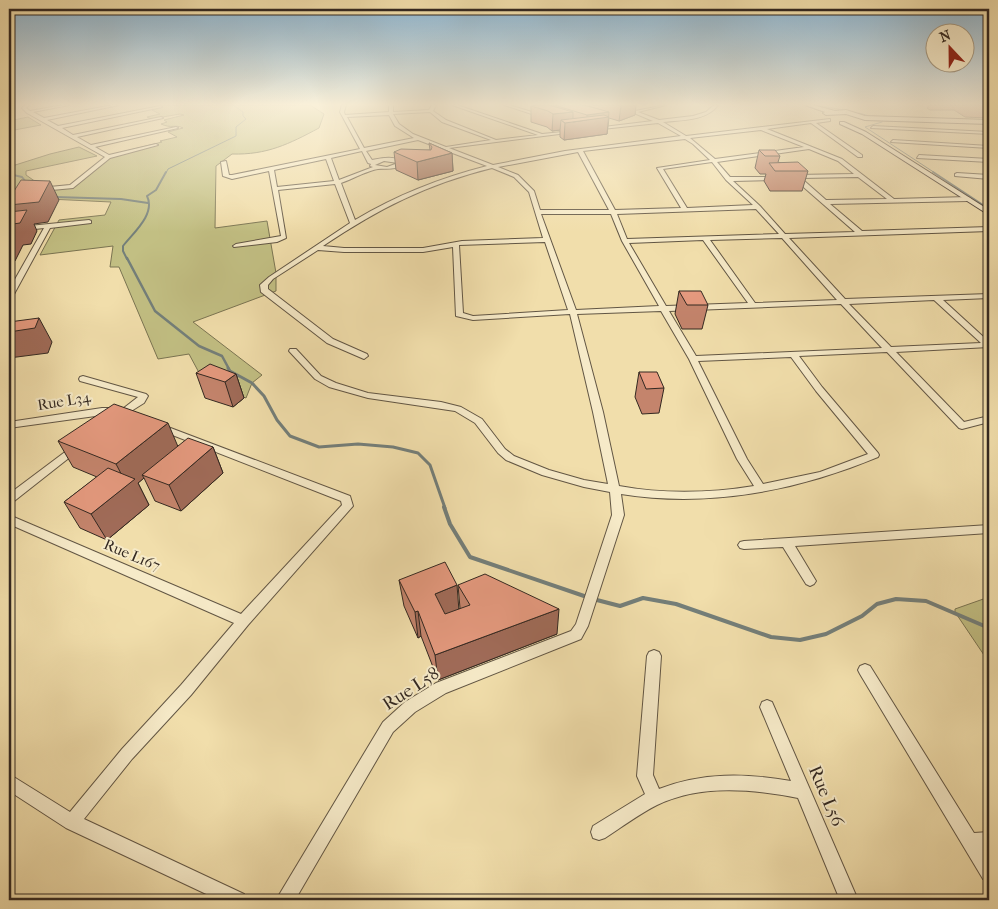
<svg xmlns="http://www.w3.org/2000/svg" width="998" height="909" font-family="'IM FELL French Canon',serif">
<rect width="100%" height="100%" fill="#f1deab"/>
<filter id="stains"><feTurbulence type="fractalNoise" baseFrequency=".004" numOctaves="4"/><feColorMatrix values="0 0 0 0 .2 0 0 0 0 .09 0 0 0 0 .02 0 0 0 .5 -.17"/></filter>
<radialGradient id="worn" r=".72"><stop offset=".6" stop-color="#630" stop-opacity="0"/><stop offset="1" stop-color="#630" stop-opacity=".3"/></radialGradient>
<path fill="#c2bf83" stroke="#7a7452" d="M158,105H310L324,114L319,128C289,144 267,155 232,154L216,166L215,228L267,221L276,273V291L193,322L262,375L252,383L246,398L204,382L189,354L158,359L119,267H110L113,246L40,255L59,220L105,215L111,202L28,198L9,225V167L50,154L79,147L97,156L26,171V175L36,182V188L71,186L114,154L162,142L160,141L177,137L168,132L183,128C175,124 172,129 161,124L167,122L164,120L184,115L180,114L151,119L147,117L160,114L152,110L163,107Z
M28,117L41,125L9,131V121Z
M989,597V658H986L955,612V609Z"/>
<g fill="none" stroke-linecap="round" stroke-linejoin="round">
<path stroke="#747f7a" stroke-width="1" d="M814,105L849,111
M859,113L873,117
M882,122L865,127L935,173
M166,173L168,169L236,136V127L246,119L243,116V112L233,105"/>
<path stroke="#747f7a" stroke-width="2" d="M933,172L989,209
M9,174L22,177L26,182
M55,197L121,199L148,203
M127,259L123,251V246C133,233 156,214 147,196L156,190L166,172"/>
<path stroke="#747f7a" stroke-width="2.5" d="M127,258L155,311L199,346L222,356L229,369"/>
<path stroke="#747f7a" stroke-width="3" d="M228,368L230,371L252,383L264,396L277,420L290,436L319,447L358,444L393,447L418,453L430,465L445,508"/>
<path stroke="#747f7a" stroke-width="4" d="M444,507L450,524L470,557L587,597
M593,599L620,606L643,598L676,604L771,637L800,640L826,634L862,616L877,604L896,599L926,601L989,628"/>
<defs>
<path id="street" d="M25,105H29L26,108L30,111L63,105H69L33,112L44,118L113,105H119L47,120L58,126L160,106L162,107L62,128L73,135L161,117L163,118L77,137L91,145L176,127L178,128L95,147L109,155L156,144L158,145L110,158L73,188L41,191L38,189L39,188L70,185L105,157L27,113L22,108Z
M342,105H346L344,112L345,115L389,112V105H393V112L429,110L432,105H436L433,111L446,120L496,140L538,135L452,105H457L542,134L573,131L575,132L449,148L493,165L565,151L681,136L658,123L593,130L595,128L653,121L615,105H620L635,111L666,105L638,112L659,120L693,116L706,112L714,105H718C707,121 681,120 663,122L686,136L830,119V121L816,123L862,155V157H858L811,123L767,129L842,159L894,199L968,197L971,199L968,201L830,204L862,231L989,227V231L789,238L845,299L989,294V298L943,300L989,342V347L896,352L964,422L989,416V422L962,429L959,428L887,352L799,356L822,387L878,453L879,455L878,457C797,491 708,508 621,494L624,515L588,626L581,639L446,693L415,712L393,732L295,900H276L383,722L405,702L436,683L571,631L576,624L612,515L610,492L584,487L542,475L506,460L498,453L475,423L455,411L368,398L329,387L315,379L289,351L290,349H296L321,376L336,383L368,393L441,402L461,407L482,419L505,449L514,456L549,470L584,480L608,484L593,412L570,314L473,320L456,316L453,247L423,252H344L318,250L273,279L268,285V289L333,339L367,354L368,356L364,359L327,343L261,292L260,285L269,277L350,223L335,184L278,190L286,238L277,242L234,247L233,246L236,244L281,236L269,171L232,179L223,176L221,162L226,161L229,175H232L360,149L340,112ZM430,112L442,122L491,140L446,147L413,134L399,124L393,114ZM389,115L395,126L414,138L364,148L347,117ZM761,130L804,147L715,159L690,138ZM685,139L693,144L710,160L657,168L681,208L615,210L583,151ZM418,140L487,166C440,178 397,195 355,220L341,183C350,180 369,170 378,169C388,168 395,171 404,163C395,155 382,158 372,160L366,151ZM809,149L838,161L854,174L795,175L792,177L855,232L785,234L760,206L733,181L778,180L780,179V177H730L717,162ZM362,151L368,163L371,164L370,166L373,167L339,180L331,158ZM578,152L609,210H540L534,191L518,175L498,167ZM326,159L334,181L277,187L274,170ZM384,161L398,163L387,167L375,165ZM712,162L726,180L753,205L687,208L663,169ZM492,168L514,177L529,192L543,238L462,241L423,248H344L323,246C378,209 427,184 492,168ZM858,177L887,199L826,200L801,178ZM756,209L779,234L627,239L617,214ZM541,214H611L622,241L659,306L576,310ZM782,238L837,300L755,303L710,240ZM703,240L748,303L666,306L629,243ZM545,242L568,310L473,316L463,313L459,245ZM934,300L981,343L891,347L849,304ZM841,304L882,348L696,356L669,311ZM661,311L689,359L737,459L754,486C711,493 662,494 619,486L603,412L577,314ZM791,357L816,391L868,454L820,472L763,484L747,459L698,361Z
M504,105H509L545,116L541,117Z
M873,126L989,132V134L871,128Z
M893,140L989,146V148L891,142Z
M919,155L989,159V162L917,158Z
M957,173L989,175V179L955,176V174Z
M27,188L30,190L29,191L9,195V191Z
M89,220L91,221V223L50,228L13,296L9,298V290L44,228L9,232V228Z
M83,376L146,394L148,396L144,403L117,420L112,417L117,413L9,428V422L102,408H119L120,411L138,397L80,381L79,379L80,377Z
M160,424L350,496L353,506L248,625L191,695L132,759L84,819L244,894L247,900H219L66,828L9,791V774L70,812L122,749L181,685L234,623L9,524V515L241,614L342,505L341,501L157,429L155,427Z
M76,445L79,446L81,448L79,450L13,502L9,503V494L73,446Z
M989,525V533L795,546L816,581L814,584L810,586L806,584L783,547L744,549L740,548L738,545L740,542L744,541Z
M654,650L659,652L661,656L653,775L659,789C702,772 746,773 791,781L760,707L762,702L767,700L772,702L858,900H840L798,798C752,789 701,784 657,805C639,814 622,827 605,838L599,840L593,838L591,832L593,826L645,794L637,776L647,656L649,652Z
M865,664L870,666L974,833L989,832V848L983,849L989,858V881L983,879L860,674L858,670L860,666Z"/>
<path id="secondary" d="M805,105H813L835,111L846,110L865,116L989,120V124L865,120L846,114L826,115L823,113L825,112Z
M840,122H844L866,132L989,210V215L862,134L840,124Z"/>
</defs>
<use href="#street" stroke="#625644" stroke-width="2"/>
<use href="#secondary" stroke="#332821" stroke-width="2"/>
<use href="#street" fill="#f6eac8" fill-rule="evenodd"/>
<use href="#secondary" fill="#f6eac8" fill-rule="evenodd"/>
</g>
<path fill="#c4846c" stroke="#332821" d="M554,105H636L635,115L619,121L609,118L607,134L564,140L560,137V130L552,131L547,127L531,122V106H554Z
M929,105H989V114L987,118L965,117L954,110H930L927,108Z
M429,143L452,153L453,171L418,180L396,170L394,152L430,150Z
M759,150L780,156L778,162L808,171L802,191H770L764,181L766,174H760L755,168Z
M679,291L708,305L702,329H682L675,314Z
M639,372L664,388L659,413L642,414L635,397Z
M196,373L236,374L244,398L233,407L205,398Z
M58,441L213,447L223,473L181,511L155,501L144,478L138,483L149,505L107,540L80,528L64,502L97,477L73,467Z
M399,580L459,609L460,608L458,585L557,634L438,680L421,636L418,638L404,606Z"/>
<path fill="#a06b58" stroke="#332821" d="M621,105H636L635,115L619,121Z
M573,112V122L587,120V115L609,112L607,134L564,140L565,123L561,120L560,130L552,131L553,114Z
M452,153L453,171L418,180L417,162Z
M50,181L59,200L48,222L34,224L37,231L31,244L23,245L15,261H9V205Z
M39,318L52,342L48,353L9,358V332Z
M236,374L244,398L233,407L225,382Z
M168,423L179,449L142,475L144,478L138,483L149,505L107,540L91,514L127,485L116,464Z
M213,447L223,473L181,511L169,485Z
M457,585L459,611L437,620L435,594Z
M559,609L557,634L438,680L435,655Z
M418,611L421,636L418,638L415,612Z"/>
<path fill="#e4997e" stroke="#332821" d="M538,105H549L573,112L553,114L548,111L531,106Z
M554,105H584L609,112L587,115Z
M604,115L609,117L565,123L561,120Z
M429,143L452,153L417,162L394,152L401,149L431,150L432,147Z
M759,150H775L780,156H765Z
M798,162L808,171H775L769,163Z
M21,180L50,181L39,202L9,205V199Z
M27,210L20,223L13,224L9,230V212Z
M679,291H701L708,305H687Z
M39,318L35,328L9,332V322Z
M210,364L236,374L225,382L196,373Z
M639,372H657L664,388L646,389Z
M114,404L168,423L116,464L58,441Z
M188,438L213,447L169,485L142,475Z
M108,468L135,479L91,514L64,502Z
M445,562L457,585L435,594L445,614L470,605L458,585L485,574L559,609L435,655L418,611L415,612L399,580Z"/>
<linearGradient id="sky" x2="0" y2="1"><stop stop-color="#8bb6d4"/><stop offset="0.45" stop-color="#f9f0d9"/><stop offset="1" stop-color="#f9f0d9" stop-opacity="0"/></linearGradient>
<rect width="998" height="232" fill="url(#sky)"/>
<g text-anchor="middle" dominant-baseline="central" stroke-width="4" stroke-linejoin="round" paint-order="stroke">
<g font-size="15" fill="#332821" stroke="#f6eac8">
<text transform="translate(64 401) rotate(-9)">Rue L34</text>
<text transform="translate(132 555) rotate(23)">Rue L167</text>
</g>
<g font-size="18" fill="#332821" stroke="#f6eac8">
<text transform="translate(411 689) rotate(-33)">Rue L58</text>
<text transform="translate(826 796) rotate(67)">Rue L56</text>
</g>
</g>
<rect width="998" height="909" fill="none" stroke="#f1deab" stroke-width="30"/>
<rect x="10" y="10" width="978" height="889" fill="none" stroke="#332821" stroke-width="2.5"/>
<rect x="15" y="15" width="968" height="879" fill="none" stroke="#332821"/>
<g transform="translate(950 48) rotate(338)"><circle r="24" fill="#f6eac8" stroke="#a89c85"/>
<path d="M0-4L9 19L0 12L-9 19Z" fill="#8f2418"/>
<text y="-8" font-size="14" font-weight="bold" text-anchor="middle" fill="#332821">N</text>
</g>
<rect width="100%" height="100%" filter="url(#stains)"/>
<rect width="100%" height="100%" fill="url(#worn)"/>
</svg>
